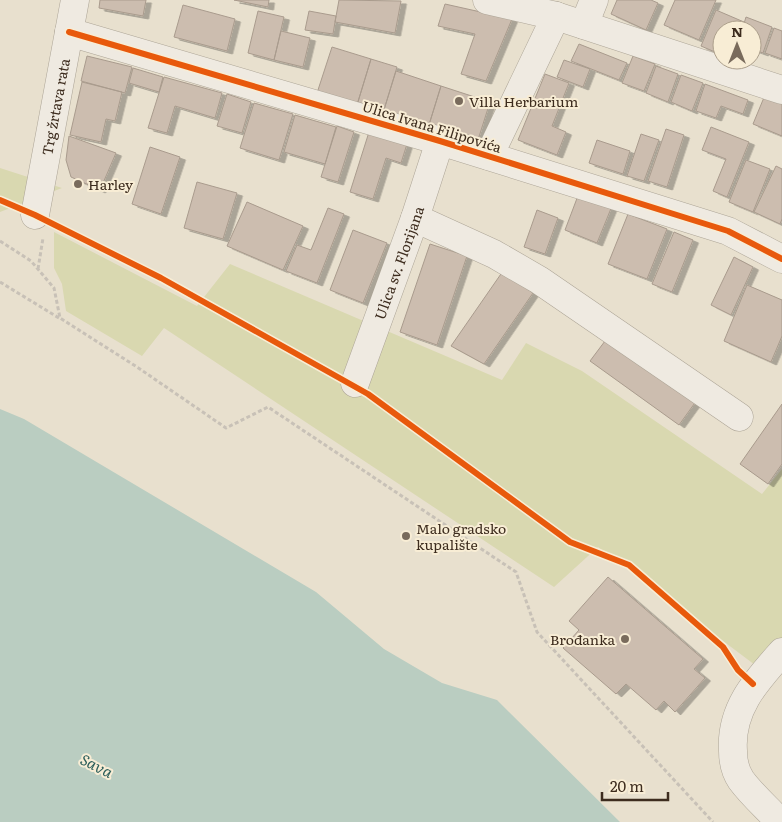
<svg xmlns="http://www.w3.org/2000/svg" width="782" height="822" font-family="Literata,serif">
<defs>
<filter id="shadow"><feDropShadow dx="5.5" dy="3" stdDeviation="0" flood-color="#0004"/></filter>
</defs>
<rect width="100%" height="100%" fill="#e8e0ce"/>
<path fill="#d9d8b0" d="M0,168L62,188L0,212Z
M54,232L197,306L230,264L502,380L526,343L582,371L762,494L782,469V649L763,671L598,547L554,587L164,328L142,356L66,311L62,284L54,268Z"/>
<path fill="#bacdc1" d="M0,409L24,419L316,592L384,649L442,683L497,700L620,822H0Z"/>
<path fill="#ccbdaf" stroke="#a99b8d" filter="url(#shadow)" d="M100,0H146L143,16L99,8Z
M234,0H269L268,7Z
M339,0L401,1L395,33L335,22Z
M617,0H651L658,3L646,30L611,14Z
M675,0H716L699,40L664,25Z
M445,4L512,19L486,81L461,74L475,34L438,26Z
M183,5L235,19L227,51L174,37Z
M716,10L744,22L741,30H722V55L701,46Z
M258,11L284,17L274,60L248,53Z
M309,11L336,16L333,34L305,30Z
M746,17L772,27L763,53L752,49V30H742Z
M774,28L782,31V59L765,53Z
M281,31L310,38L303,67L274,60Z
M579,44L627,63L619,80L571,61Z
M332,47L371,59L357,105L317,93Z
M87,56L132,67L125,93L81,81Z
M633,56L655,64L644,91L622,83Z
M371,59L397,67L383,113L357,105Z
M564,60L590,69L583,87L557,77Z
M656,66L678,74L668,102L646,93Z
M133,68L163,77L159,92L129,83Z
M396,71L441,86L428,128L383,113Z
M545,74L569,83L552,126L566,132L557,155L518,140Z
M681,75L703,83L692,111L671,102Z
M164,77L222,93L215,118L175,106L167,133L148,128Z
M82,82L122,92L115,121L106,119L101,142L70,135Z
M705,84L748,100L743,114L721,106L716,118L696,111Z
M441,86L490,102L477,143L428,128Z
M227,94L251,102L242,133L217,126Z
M765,95L782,102V136L753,124Z
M254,103L293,114L279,160L240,148Z
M295,115L336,127L325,164L284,152Z
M337,126L354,132L338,182L321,177Z
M711,127L749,142L727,197L713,191L726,159L702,150Z
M666,129L684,135L667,187L648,181Z
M369,132L407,144L401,163L386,158L373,199L350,192Z
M641,134L659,140L644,181L627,176Z
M69,136L116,153L100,190L71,177L66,160Z
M597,140L630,151L623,174L589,163Z
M150,147L180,157L161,214L132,204Z
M746,160L770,169L753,212L729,202Z
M776,166L782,169V219L780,224L754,212Z
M197,182L237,193L223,239L184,228Z
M579,193L612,206L597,243L565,230Z
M247,202L303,226L283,270L227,246Z
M328,208L344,214L317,283L286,271L297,245L311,250Z
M537,210L558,218L545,254L524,247Z
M628,214L667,229L647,279L608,264Z
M353,230L387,243L363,303L330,290Z
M674,232L693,240L672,292L652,284Z
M430,244L467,256L437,345L400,332Z
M734,257L753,267L731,315L711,305Z
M503,271L533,293L484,364L451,346Z
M747,285L782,300V336L771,362L724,341Z
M608,337L697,400L679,425L590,361Z
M782,404V464L768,484L740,464Z
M608,577L703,659L694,669L705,678L675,712L664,701L656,710L626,684L616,694L563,648L579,630L569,621Z"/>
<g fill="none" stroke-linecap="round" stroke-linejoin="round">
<defs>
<g id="minor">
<path d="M487,0L556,16L782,90"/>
<path d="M584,25L594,0"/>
<path d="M69,32L440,141L728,231L782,259"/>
<path d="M489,156L556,16"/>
<path id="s1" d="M35,215L75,0"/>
<path d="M415,218L494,254L539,280L739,417"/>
<path id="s2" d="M355,383L415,218L440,141"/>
<path d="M780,822C767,808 752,795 741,780C735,771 733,761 733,751C730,709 756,681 782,652"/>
</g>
</defs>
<use href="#minor" stroke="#ada597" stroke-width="29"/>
<path stroke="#c8c1b7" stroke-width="3" stroke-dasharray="4 2.5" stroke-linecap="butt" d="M0,241L31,261L54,288L60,318L137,367L226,428L268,407L516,572L537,632L713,822
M38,269L43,238
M0,282L59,318"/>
<use href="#minor" stroke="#efeae1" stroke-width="28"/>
<defs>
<path id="cycleway" d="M69,32L440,141L728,231L782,259
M0,200L35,215L161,278L368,394L570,542L629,565L723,647L738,670L753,684"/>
</defs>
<use href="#cycleway" stroke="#f8edd5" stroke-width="9"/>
<use href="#cycleway" stroke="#e8590c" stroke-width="6"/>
</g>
<g fill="#796b5c" stroke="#f8edd5" stroke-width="2">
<circle cx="459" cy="101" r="5"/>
<circle cx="78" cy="184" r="5"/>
<circle cx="406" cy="536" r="5"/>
<circle cx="625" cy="639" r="5"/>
</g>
<g text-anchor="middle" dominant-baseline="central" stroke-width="4" stroke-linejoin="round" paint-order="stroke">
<g font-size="14" fill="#3d2c1e" stroke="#f8edd5" text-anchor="start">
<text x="469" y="101">Villa Herbarium</text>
<text x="88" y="184">Harley</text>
<text x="416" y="528">Malo gradsko<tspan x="416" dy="16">kupalište</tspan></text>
<text x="615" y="639" text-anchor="end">Brođanka</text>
</g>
<g font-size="14" fill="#3d2c1e" stroke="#f8edd5">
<text stroke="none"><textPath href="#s1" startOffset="110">Trg žrtava rata</textPath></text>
<text transform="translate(432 126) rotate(17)">Ulica Ivana Filipovića</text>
<text stroke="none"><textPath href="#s2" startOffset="128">Ulica sv. Florijana</textPath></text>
</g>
<g font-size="15" font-style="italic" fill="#2c5e5a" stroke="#f8edd5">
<text transform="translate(97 765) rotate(27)">Sava</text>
</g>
</g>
<g transform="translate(737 45)"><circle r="24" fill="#f8edd5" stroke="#ada08c"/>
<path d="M0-4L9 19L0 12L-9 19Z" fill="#796b5c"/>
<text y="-8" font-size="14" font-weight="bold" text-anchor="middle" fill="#3d2c1e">N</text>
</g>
<path d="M602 792v8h66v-8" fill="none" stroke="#3d2c1e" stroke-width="2.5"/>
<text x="610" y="792" font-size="15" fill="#3d2c1e" stroke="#f8edd5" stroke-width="4" paint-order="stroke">20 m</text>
</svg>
